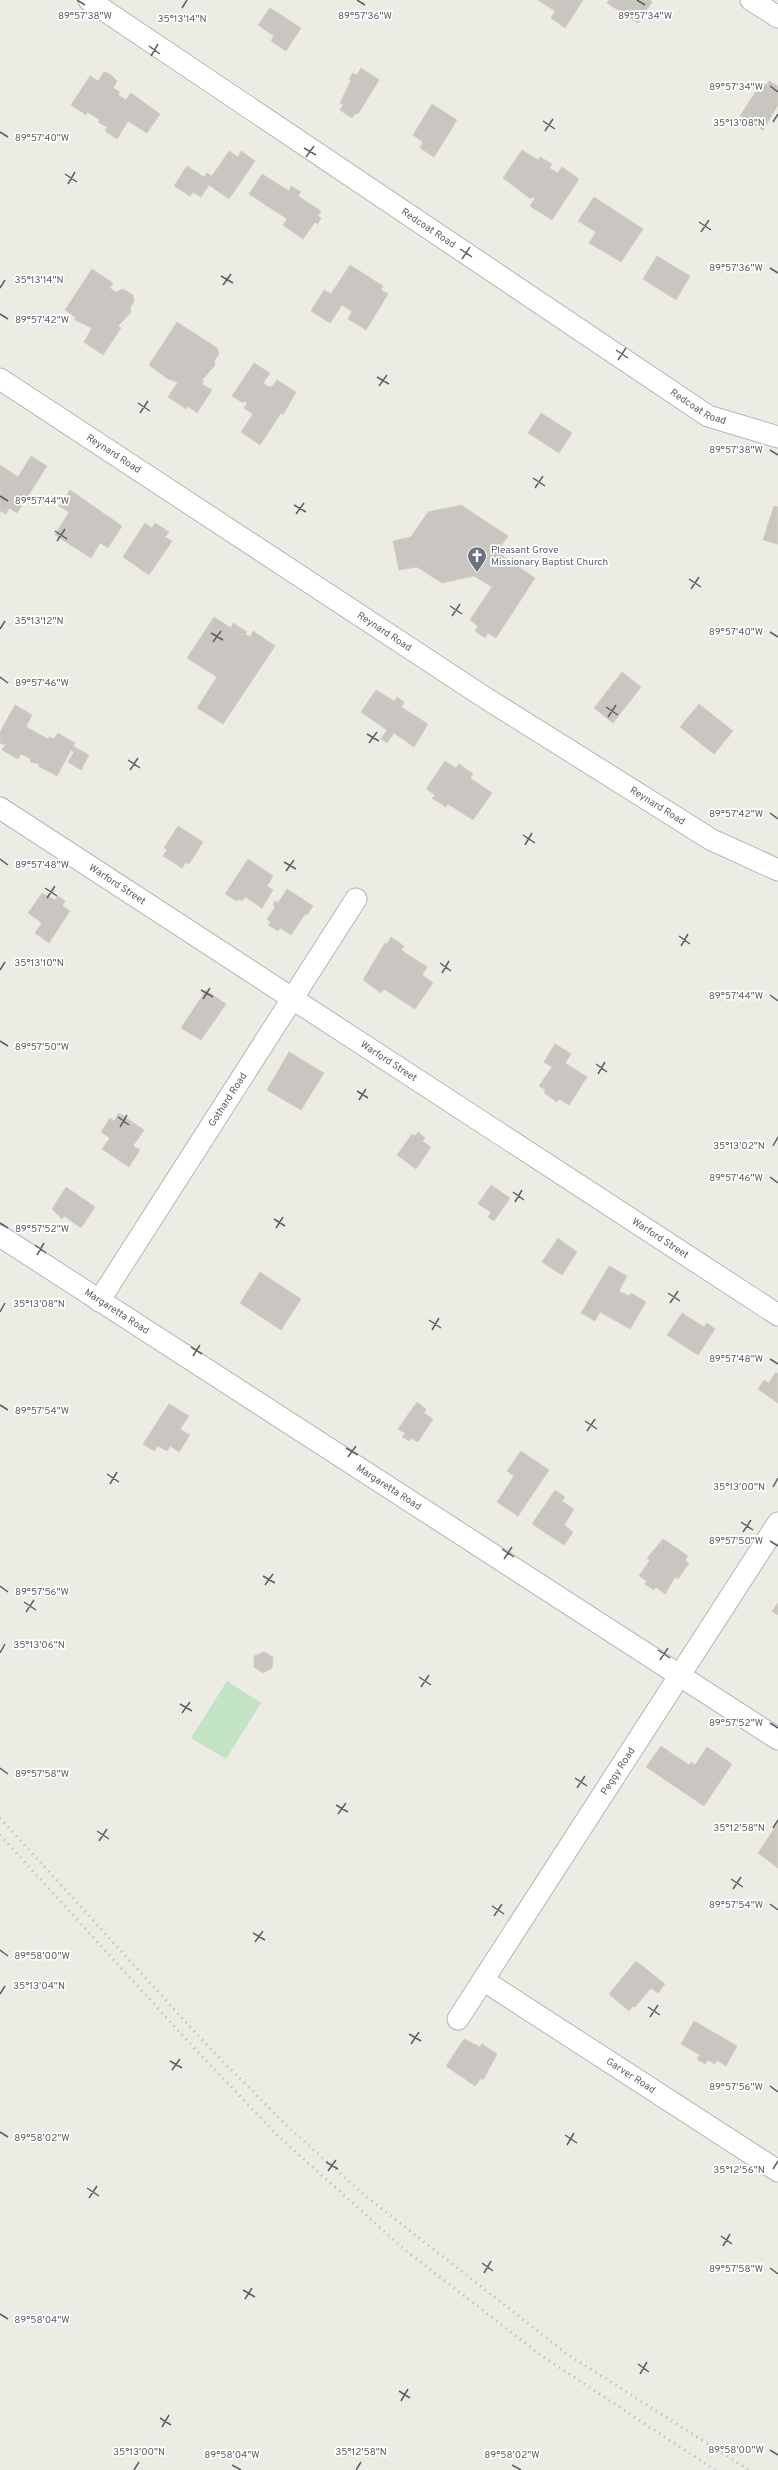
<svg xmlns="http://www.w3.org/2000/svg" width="778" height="2470" font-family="Overpass,sans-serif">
<rect width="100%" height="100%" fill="#edece4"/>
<path fill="#c3e3c5" d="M227,1681L261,1703L226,1759L191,1738Z"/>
<path fill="#c9c6c1" stroke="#d1cec3" d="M538,0H583L565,28L551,18L555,11Z
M609,0H650L652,2L638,23L607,3Z
M270,8L301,28L286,51L271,41L274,36L258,25Z
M361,68L379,80L358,114L356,113L352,118L340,110L343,105L340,103L351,80L349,79L353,73L357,75Z
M104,72L110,74L117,81L113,88L120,92L118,95L126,100L131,93L160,114L147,133L128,121L117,139L105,131L107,127L98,122L100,120L87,112L86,115L71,105L90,76L98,81Z
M769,81L778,86V105L763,130L740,116L762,82L767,85Z
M432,104L457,120L434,157L420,148L423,142L413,135Z
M522,150L538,160L540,157L552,164L549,168L558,173L562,167L579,179L552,220L530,206L535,198L533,197L531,199L503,178Z
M229,151L238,157L241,151L255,161L229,199L209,185L201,197L193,192L190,196L174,186L187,166L204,177L207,173L212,176Z
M262,174L289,191L291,186L301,192L298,196L321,211L318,216L321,218L318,224L315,222L303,239L283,225L287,219L249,194Z
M594,197L643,229L621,262L589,243L596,232L578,221Z
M657,256L690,276L676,300L643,279Z
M350,265L383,286L381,290L388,294L366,330L348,319L352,311L342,305L330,323L311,311L324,290L331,294Z
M92,269L113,283L110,288L116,292L123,289L133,295L134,301L130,308L131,312L118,326L121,328L103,355L84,342L92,328L75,320V317L65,310Z
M177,322L217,348L219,354L214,361L215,365L202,380L204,381L202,384L212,390L197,413L188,406L186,409L168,397L178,382L168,379L149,365Z
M254,363L270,373L263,383L269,387L273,386L277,380L296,392L283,415L281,413L260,445L241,432L253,414L244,408L247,403L244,401L243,403L232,396Z
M541,413L572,433L559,453L528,433Z
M31,456L47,466L17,513L9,508L6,514L0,511V465L18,477Z
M70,490L122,526L108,548L100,543L91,558L55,535L69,512L59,506Z
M461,505L508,536L497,552L535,578L496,638L488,633L485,638L475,631L478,626L470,620L492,587L474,576L442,583L417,567L399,570L393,541L411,537L428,512Z
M774,506L778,507V544L763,540Z
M145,523L152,528L155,523L169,532L165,537L172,541L149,575L123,557Z
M214,617L231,628L233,623L247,632L245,634L250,637L253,631L275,646L223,724L197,708L217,677L187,658Z
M622,672L641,687L613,723L594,708Z
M376,690L394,701L397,697L404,702L401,707L428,724L414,747L394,733L387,743L381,739L387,730L361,712Z
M699,704L733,731L714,754L680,727Z
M15,705L32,715L26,727L48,739L49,737L54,739L58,733L75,743L73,746L89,755L81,770L68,762L74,752L71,750L57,776L38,766L40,764L30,762L31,759L21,754L18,759L2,750L5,745L0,743V732Z
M445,761L456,768L459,764L473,774L470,778L492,793L473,820L448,804L446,807L432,798L435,795L426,789Z
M178,826L203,842L189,864L186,862L182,868L163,856L167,850L164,848Z
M248,859L273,876L267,886L273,890L262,908L245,897L242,901L239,899L237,901L225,894Z
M287,889L313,906L307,915L305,914L291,935L280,928L278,931L268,925L271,922L267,919L275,907L273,905L275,901L278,903Z
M42,893L55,900L58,896L65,901L62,906L70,911L49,943L35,933L42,923L28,913Z
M391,937L404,946L401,950L427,967L422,975L433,983L415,1009L384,989L381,993L363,980L385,943L387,944Z
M206,990L226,1004L201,1040L181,1028Z
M555,1044L571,1054L565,1063L587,1077L569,1105L559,1099L557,1102L544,1093L546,1090L539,1086L552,1067L544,1062Z
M289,1052L324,1073L301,1110L267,1090Z
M119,1113L144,1130L133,1146L140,1150L129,1167L102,1149L110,1138L101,1132L110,1118L114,1121Z
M418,1132L425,1138L422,1141L431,1147L416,1169L397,1155L412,1134L415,1136Z
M491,1185L510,1198L494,1221L488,1217L491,1212L478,1204Z
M66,1187L95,1207L81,1228L64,1216L62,1219L52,1209Z
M558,1238L577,1252L562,1275L542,1262Z
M609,1266L627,1276L619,1291L629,1296L631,1293L646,1302L630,1329L600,1312L595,1321L581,1313Z
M260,1272L301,1299L281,1330L240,1303Z
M682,1313L704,1327L707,1323L715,1329L698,1355L667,1335Z
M776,1372L778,1374V1403L758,1389L764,1380L769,1383Z
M417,1402L426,1409L424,1413L433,1419L418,1442L411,1438L409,1441L402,1437L405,1433L398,1429Z
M169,1404L189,1416L180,1429L190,1435L179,1452L170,1446L167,1451L158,1446L154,1451L143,1444Z
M521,1451L549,1470L518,1516L497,1502L514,1476L507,1471Z
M555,1490L565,1497L562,1501L574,1509L564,1525L573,1532L564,1545L532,1524Z
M663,1539L688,1556L685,1560L689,1563L678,1579L675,1577L665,1594L656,1587L654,1590L645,1584L647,1581L639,1576L650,1560L647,1558Z
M778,1603V1615L772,1611Z
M264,1652L273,1657L272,1668L263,1673L254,1667V1656Z
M661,1746L689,1765L691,1762L695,1765L707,1747L732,1764L704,1806L646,1767Z
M778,1823V1868L758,1853Z
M636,1961L665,1984L658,1993L651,1988L635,2007L633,2006L629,2011L609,1994Z
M694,2021L737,2046L726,2066L717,2060L715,2064L708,2060L705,2064L697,2059L700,2055L681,2044Z
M464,2039L480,2047L482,2044L497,2054L483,2080L481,2078L475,2086L446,2066Z"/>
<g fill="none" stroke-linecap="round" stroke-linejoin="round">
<defs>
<g id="minor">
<path id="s1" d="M89,0L708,416L778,437"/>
<path d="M751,0L778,17"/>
<path id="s2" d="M0,379L484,697L712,840L778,870"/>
<path id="s3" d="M0,808L778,1315"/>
<path id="s4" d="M0,1236L778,1739"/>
<path id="s5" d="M99,1301L356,899"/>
<path id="s6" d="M483,1980L778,2171"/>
<path id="s7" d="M458,2019L778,1523"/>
</g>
</defs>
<use href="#minor" stroke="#b4b6ba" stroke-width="23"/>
<use href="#minor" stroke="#fff" stroke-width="21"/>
<path stroke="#b4b5b5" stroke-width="3" stroke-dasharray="1 5" stroke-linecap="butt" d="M0,1818L203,2041L287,2126L363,2194L567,2354L749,2470
M0,1835L195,2049L278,2136L405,2250L542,2356L715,2470"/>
</g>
<path fill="none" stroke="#5c5f63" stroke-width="1.5" d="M77,0L85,5M357,0L365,5M637,0L645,5M182,8L187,0M149,46L160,54M151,56L158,44M770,86L778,92M543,121L555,129M773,122L778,114M545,131L553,119M0,132L8,137M304,148L316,155M306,157L314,146M65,174L77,182M68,184L75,172M699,222L711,230M701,232L709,220M460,249L472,257M462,259L470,247M770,268L778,273M221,276L233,283M223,285L231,274M0,288L5,280M0,314L8,319M616,350L628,358M618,360L626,348M377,377L389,384M379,386L387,375M138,403L150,411M140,413L148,401M770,450L778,455M533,478L545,486M535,488L543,476M0,496L8,501M294,505L306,512M296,514L304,503M55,531L67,539M57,541L65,529M689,579L701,587M691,589L699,577M450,606L462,614M452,616L460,604M0,629L5,621M770,632L778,637M211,633L223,640M213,642L221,631M0,677L8,683M606,707L618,715M608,717L616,705M367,734L379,741M369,743L377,732M128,760L140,768M130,770L138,758M770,813L778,819M523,835L535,843M525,845L532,833M0,859L8,865M284,862L296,869M286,871L294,860M45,888L57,896M47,898L55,886M679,936L690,944M681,946L688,934M440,963L451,971M0,970L5,962M442,973L449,961M201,990L213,997M770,995L778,1001M203,999L210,988M0,1041L8,1046M596,1064L607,1072M598,1074L605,1062M357,1091L368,1098M359,1100L366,1089M118,1117L129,1125M120,1127L127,1115M773,1146L778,1137M770,1177L778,1183M513,1192L524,1200M515,1202L522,1190M274,1219L285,1226M0,1223L8,1228M276,1228L283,1217M35,1245L46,1253M37,1255L44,1243M668,1293L680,1301M670,1303L678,1291M0,1312L5,1303M429,1320L441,1328M432,1330L439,1318M191,1347L202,1354M193,1356L200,1345M770,1359L778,1364M0,1405L8,1410M585,1421L597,1429M587,1431L595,1419M346,1448L358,1455M348,1457L356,1446M107,1474L119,1482M110,1484L117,1472M773,1487L778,1478M741,1522L753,1530M743,1532L751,1520M770,1541L778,1546M502,1549L514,1557M504,1559L512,1547M263,1576L275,1583M265,1585L273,1574M0,1586L8,1592M24,1602L36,1610M26,1612L34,1600M658,1650L670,1658M0,1653L5,1644M660,1660L668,1648M419,1677L431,1685M421,1687L429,1675M180,1704L192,1711M182,1713L190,1702M770,1723L778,1728M0,1768L8,1774M575,1778L587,1786M577,1788L585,1776M336,1805L348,1812M338,1814L346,1803M773,1828L778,1820M97,1831L109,1839M99,1841L107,1829M731,1879L743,1887M733,1889L741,1877M770,1904L778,1910M492,1906L504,1914M494,1916L502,1904M253,1933L265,1940M255,1942L263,1931M0,1950L8,1956M0,1994L5,1986M648,2007L660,2015M650,2017L658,2005M409,2034L421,2041M411,2044L419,2032M170,2061L182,2068M172,2070L180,2059M770,2086L778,2092M0,2132L8,2137M565,2135L577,2143M567,2145L574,2133M326,2162L338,2169M773,2169L778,2161M328,2171L336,2160M87,2188L99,2196M89,2198L97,2186M721,2236L732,2244M723,2246L730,2234M482,2263L493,2271M770,2268L778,2274M484,2273L491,2261M243,2290L255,2297M245,2299L252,2288M0,2314L8,2319M638,2364L649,2372M640,2374L647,2362M399,2391L410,2398M401,2401L408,2389M160,2418L171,2425M162,2427L169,2415M770,2450L778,2455M232,2465L241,2470M512,2465L521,2470M134,2470L139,2462M356,2470L361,2462"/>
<defs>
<symbol id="church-pin" viewBox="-11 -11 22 30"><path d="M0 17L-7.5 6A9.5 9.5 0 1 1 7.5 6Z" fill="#6b7280" stroke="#fff"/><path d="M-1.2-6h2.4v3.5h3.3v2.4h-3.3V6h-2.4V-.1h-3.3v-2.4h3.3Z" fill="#fff"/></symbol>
</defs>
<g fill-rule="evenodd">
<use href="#church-pin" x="466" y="545" width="22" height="30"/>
</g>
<g text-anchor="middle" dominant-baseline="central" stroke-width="3.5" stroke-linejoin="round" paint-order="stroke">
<g font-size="10" fill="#5c5f63" stroke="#fff">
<text stroke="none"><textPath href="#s1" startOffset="409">Redcoat Road</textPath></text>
<text stroke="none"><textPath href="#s1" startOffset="733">Redcoat Road</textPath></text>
<text stroke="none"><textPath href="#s2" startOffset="136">Reynard Road</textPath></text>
<text stroke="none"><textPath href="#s2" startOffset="460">Reynard Road</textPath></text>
<text stroke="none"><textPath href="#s2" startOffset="784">Reynard Road</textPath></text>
<text stroke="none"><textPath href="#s3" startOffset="140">Warford Street</textPath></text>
<text stroke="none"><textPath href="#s3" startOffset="464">Warford Street</textPath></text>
<text stroke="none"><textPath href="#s5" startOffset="239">Gothard Road</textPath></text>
<text stroke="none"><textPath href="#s3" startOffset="788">Warford Street</textPath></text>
<text stroke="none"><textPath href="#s4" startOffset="139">Margaretta Road</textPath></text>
<text stroke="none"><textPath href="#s4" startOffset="463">Margaretta Road</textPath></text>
<text stroke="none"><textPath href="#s7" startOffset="295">Peggy Road</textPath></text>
<text stroke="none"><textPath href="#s6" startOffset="176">Garver Road</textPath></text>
</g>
<g font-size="10" fill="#5b616d" stroke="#fff" text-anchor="start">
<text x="491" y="550">Pleasant Grove<tspan x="491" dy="12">Missionary Baptist Church</tspan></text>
</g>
</g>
<g font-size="10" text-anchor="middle" fill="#5c5f63" stroke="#fff" stroke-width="3.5" stroke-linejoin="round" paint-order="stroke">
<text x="85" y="19">89°57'38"W</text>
<text x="365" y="19">89°57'36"W</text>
<text x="645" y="19">89°57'34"W</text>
<text x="182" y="22">35°13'14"N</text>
<text x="736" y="90">89°57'34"W</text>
<text x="739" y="126">35°13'08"N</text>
<text x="42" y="141">89°57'40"W</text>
<text x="736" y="271">89°57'36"W</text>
<text x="39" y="283">35°13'14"N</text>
<text x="42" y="323">89°57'42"W</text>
<text x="736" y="453">89°57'38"W</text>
<text x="42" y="504">89°57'44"W</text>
<text x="39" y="624">35°13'12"N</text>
<text x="736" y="635">89°57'40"W</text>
<text x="42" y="686">89°57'46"W</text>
<text x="736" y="817">89°57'42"W</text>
<text x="42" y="868">89°57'48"W</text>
<text x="39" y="966">35°13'10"N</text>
<text x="736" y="999">89°57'44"W</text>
<text x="42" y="1050">89°57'50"W</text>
<text x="739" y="1149">35°13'02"N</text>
<text x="736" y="1181">89°57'46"W</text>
<text x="42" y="1232">89°57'52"W</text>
<text x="39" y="1307">35°13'08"N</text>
<text x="736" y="1362">89°57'48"W</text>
<text x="42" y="1414">89°57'54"W</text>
<text x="739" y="1490">35°13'00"N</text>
<text x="736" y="1544">89°57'50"W</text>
<text x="42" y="1595">89°57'56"W</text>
<text x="39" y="1648">35°13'06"N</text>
<text x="736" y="1726">89°57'52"W</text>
<text x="42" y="1777">89°57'58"W</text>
<text x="739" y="1831">35°12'58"N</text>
<text x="736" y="1908">89°57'54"W</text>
<text x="42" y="1959">89°58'00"W</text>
<text x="39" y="1989">35°13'04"N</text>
<text x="736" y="2090">89°57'56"W</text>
<text x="42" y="2141">89°58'02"W</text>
<text x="739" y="2173">35°12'56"N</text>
<text x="736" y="2272">89°57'58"W</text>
<text x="42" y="2323">89°58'04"W</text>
<text x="736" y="2453">89°58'00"W</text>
<text x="139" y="2455">35°13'00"N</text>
<text x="361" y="2455">35°12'58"N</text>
<text x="232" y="2458">89°58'04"W</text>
<text x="512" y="2458">89°58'02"W</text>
</g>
</svg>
